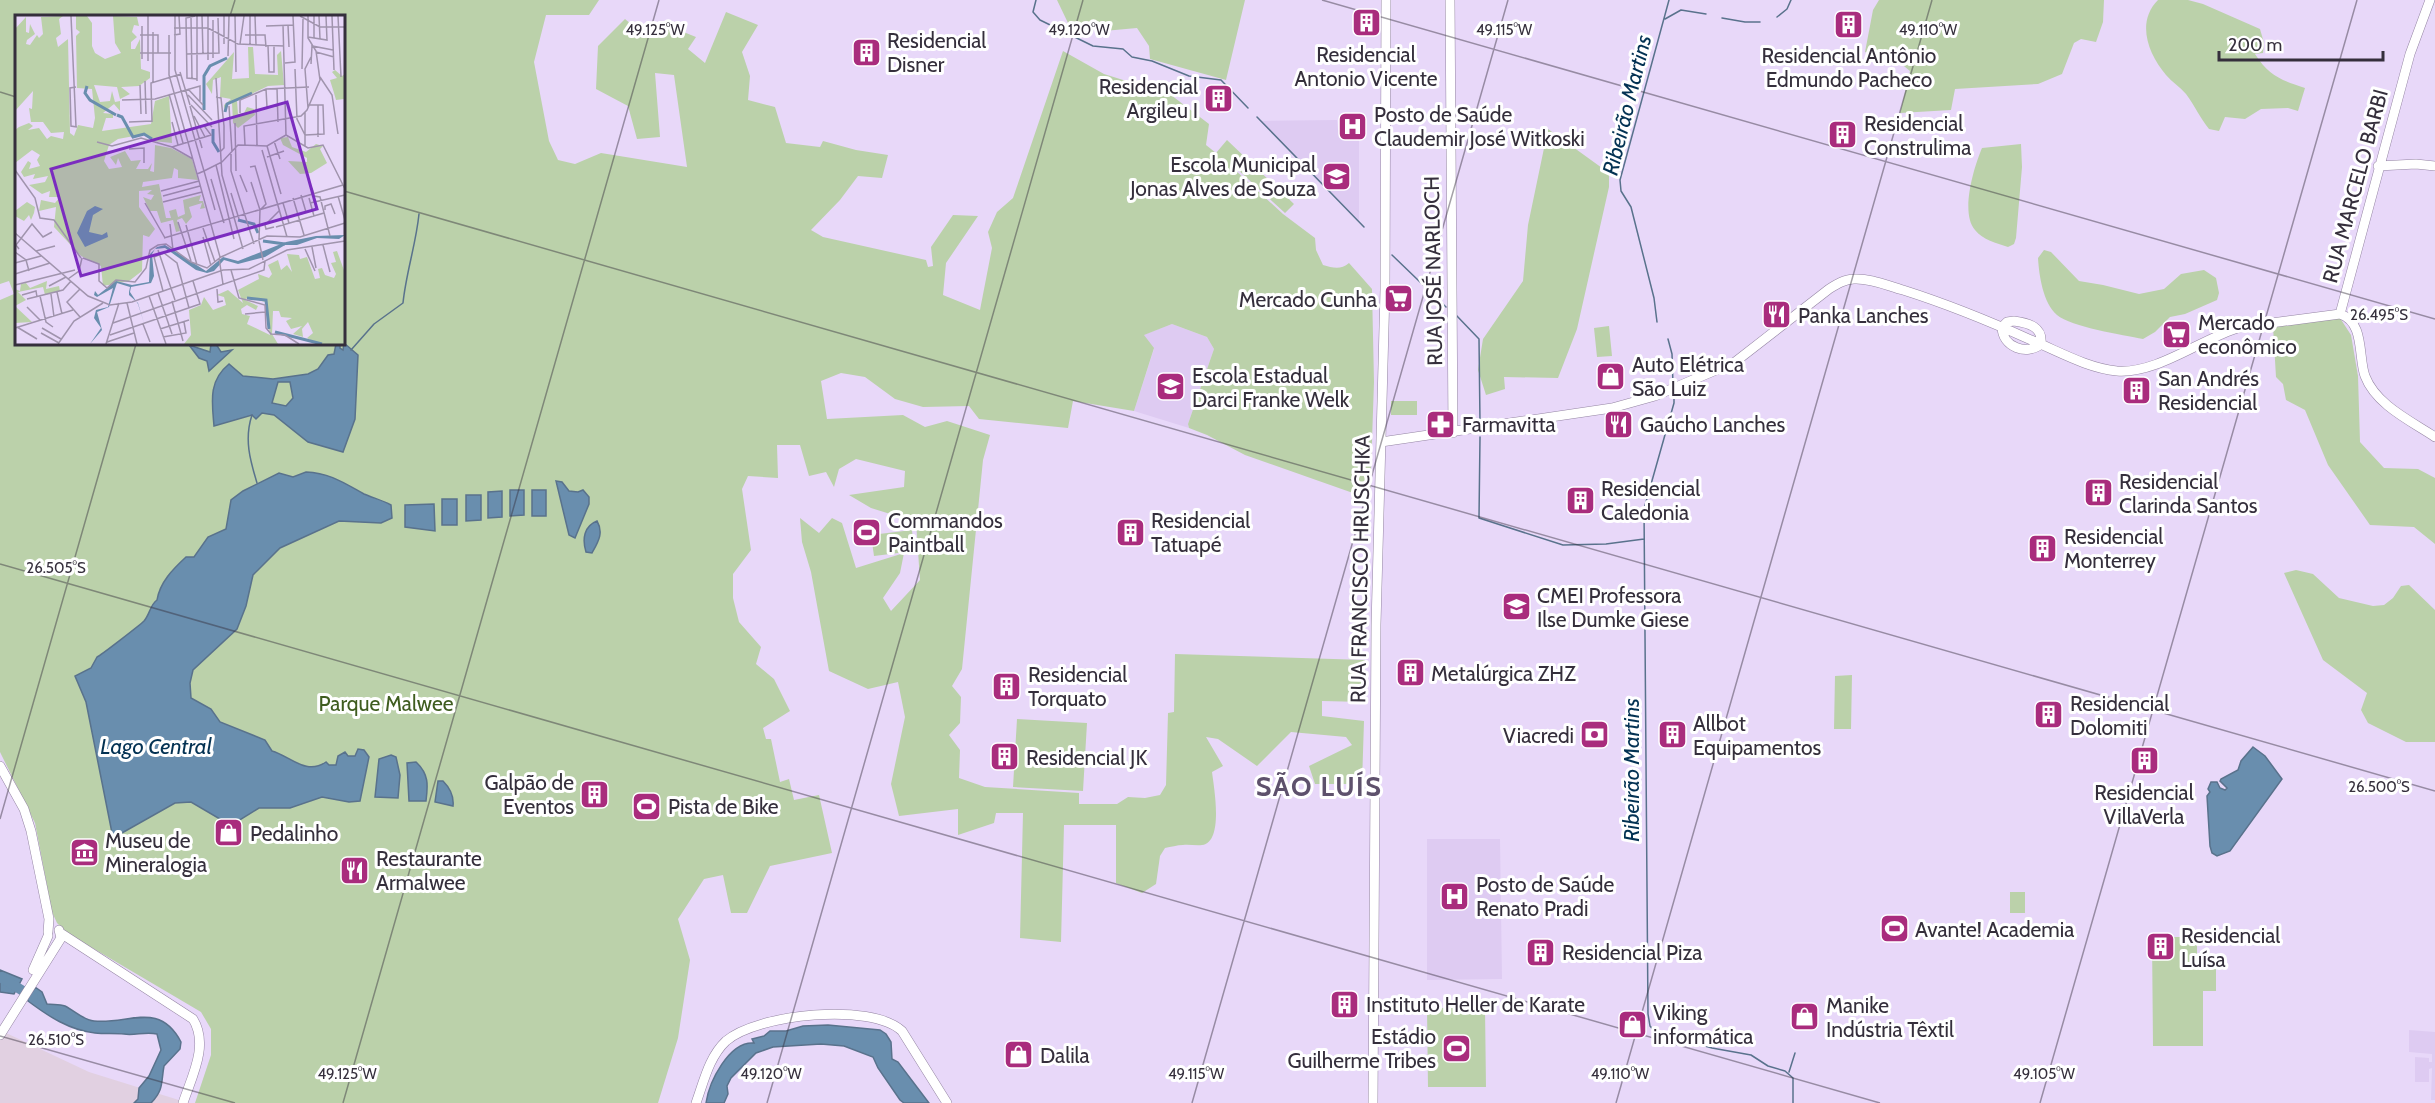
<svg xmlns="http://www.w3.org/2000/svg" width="2435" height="1103" font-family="Cabin,sans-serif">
<rect width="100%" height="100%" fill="#e8d8f9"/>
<path fill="#e1d0e1" d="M4,1032L89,1072L182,1101L181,1103H0V1037Z"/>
<path fill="#decbf2" d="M1337,120L1338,130L1359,131V221L1260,121Z
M1172,324L1207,337L1214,349L1188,424L1189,428L1134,411L1154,349L1143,335Z
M1427,839H1500L1502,979L1427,980Z
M2409,1030L2435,1032V1100H2431L2432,1068L2429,1069V1082H2415V1057L2429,1058V1062H2432V1054L2409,1052Z"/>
<path fill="#bbd1aa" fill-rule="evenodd" d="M0,0H599L589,15H546L534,62L549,141L558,160L575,164L601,153L687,167L674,75L655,73L660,137L637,139L628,106L596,89L598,46L625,19L643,34L661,23L696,37L688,49L705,63L726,12L758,25L742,52L750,76L748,100L775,107L786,143L820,147L823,141L856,150L888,155L882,178L858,176L840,200L811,230L823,237L926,260L928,267L933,266L931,247L953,215L978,216L946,263L943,295L980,310L992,248L988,232L997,212L1013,198L1063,51L1104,74L1171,95L1209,124L1206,145L1216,153L1227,140L1294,204L1285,213L1236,168L1234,169L1283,214L1315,238L1316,250L1323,265C1333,268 1341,270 1349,263L1372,289L1374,382L1370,499L1245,455L1207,435L1189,428L1188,424L1214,349L1207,337L1172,324L1144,335L1154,348L1134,411L1073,401L1068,428L979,419L969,406L923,407L895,399L865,377L841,373L821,381L827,419L903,415L925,427L947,421L990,435L983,460L962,669L952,686L961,697L960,723L949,735L960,750L959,778L985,787L1079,793V804H1117L1128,797L1145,798L1160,795L1166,785L1168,713L1174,712L1175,654L1365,660L1364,702L1322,701V716L1364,721L1362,784H1315L1309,766L1352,745L1346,737L1291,732L1257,766L1218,739L1206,737L1223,766L1212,772C1214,788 1224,842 1202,845C1196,846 1189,844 1183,845C1177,845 1171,847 1165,848L1160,856L1156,884L1142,893L1116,883V825H1064L1061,942L1020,938L1023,813H996L994,823L958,835V809L899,816L891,784L905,717L898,682L868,689L829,671L811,572L802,542L800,518L819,533L832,518L842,523L856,568L904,553L900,573L883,598L891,611L920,580L916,522L871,508L849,495L904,487L905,471L856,459L839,469L834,487L826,472L809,476L800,445H777L778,478L748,476L742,489L751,550L733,574V598L739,622L761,647L756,664L774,679L790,711L763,728L766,739H771L780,782L789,779L794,800L819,795L832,853L770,866L747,913H731L723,875L704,879L678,919L690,960L678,1038L658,1103H195L211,1055V1029L201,1012L67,933L57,923L52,912L35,823L0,752V300L14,294L9,281L0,284ZM16,16H344V344H16Z
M1057,0H1245L1226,80L1150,59L1149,46L1137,28L1104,31L1068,23Z
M1879,0H2104L2103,22L2096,42L2081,39L2074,43L2062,74L2038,84L1955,89L1951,110L1900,113L1910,71L1899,62L1865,52L1873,10Z
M2158,0H2188L2203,4L2260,29L2264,43L2263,53L2255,54C2269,76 2281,80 2305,88L2298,111L2288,108L2261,109L2245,119L2225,117L2219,131L2209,129C2200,118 2195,106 2186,94C2180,87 2172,82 2166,75C2148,54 2136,22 2158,0Z
M1548,129L1609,173V187L1577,329L1558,378L1504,377L1505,389L1486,395L1478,370L1483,339L1523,281L1528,225Z
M2021,144L2022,167L2016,238L2014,244L2008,247C1996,243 1983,240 1975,230C1960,213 1974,167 1982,148Z
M2044,250L2051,252L2079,281L2103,285L2139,294L2164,289L2181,274L2204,270L2216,278L2219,293L2217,300L2185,314L2170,317L2155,332L2143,339C2123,335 2071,327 2057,315C2043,303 2039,275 2038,258Z
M2340,318L2351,335L2358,376L2360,442L2384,468L2418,469L2435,478V544L2414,527L2370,525L2328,465L2305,410L2286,400L2283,384L2276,377L2273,327Z
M1609,326L1612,356L1597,357L1594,328Z
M1391,401H1417V415H1391Z
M912,530L914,551L874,556L871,535Z
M2296,570L2313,574L2339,598L2373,606L2384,605L2393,598L2401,586L2409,585L2435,610V742H2406L2368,723L2361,710L2367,693L2323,660L2284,573Z
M1852,675L1851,729H1834L1835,676Z
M1017,719L1087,723L1083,791L1013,787Z
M2010,892H2025V913H2010Z
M2152,937H2197V958H2216V991H2203V1046H2153Z
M1427,1008H1485L1486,1087H1428Z"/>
<path fill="#698eae" stroke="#59728c" stroke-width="1.5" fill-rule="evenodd" d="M344,343L358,355L355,419L343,452L308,442L274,415L262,413L256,419L252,415L214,426C212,402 208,381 229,364L243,376L273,379L308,374L318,369L328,355L334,354L336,344H340V348L343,350ZM278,382H290L293,398L286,406L272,403Z
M211,344H216L221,352L232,350L209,371L207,361L199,358L189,345L210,352Z
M306,472C330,473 344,483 364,494C373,498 382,500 391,505L392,518L381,523L339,521L280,548L253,575L246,606L237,629L193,670L190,683L191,698L211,709L220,722L265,740L272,751C290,756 306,776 326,762L329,765H336L338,756L345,752L348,756H355L358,749L364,750L369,757L360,801L349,802L322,797L290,808H259L233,824L228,832L222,830L220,819L191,802L175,803L113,838L86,702L75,676L91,668L97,657C100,656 140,625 144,621C150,614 150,605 157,600C160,582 173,569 186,557H194L208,537L226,529L231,500L243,491L279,473L293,477Z
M556,481L562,482L569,491L578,492L583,490L589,497V504L575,538L569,535Z
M510,490H524V515L510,516Z
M532,490H546V516H532Z
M502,491V517L488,518V492Z
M466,495H481V520L466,521Z
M442,499H457V525H442Z
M434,504L435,531L405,527V505Z
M597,521C604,533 598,542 592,553L586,552C582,539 584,526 597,521Z
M2253,747L2265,756L2282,779L2230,851L2217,856L2212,853L2210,846L2207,796L2210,792L2208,789L2211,782H2217L2220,788L2225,790L2227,788L2220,781L2221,779L2238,770L2241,761Z
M391,755L396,757L400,775L398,798L375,797L379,759Z
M416,762C429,774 428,785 426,801H409L407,763Z
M438,781H443C450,788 454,797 453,806L435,802Z
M0,970L22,979L14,994L0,992Z
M35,987L42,992L47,1004C53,1005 59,1004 65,1006C75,1011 83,1020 94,1021C128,1025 159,1000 181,1042L180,1049L164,1066C161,1082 164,1090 151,1103H134L138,1099L139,1088L149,1076L161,1050L157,1034C145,1031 135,1036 124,1034C115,1033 105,1034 95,1033C69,1030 48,1016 28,1001Z
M828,1025L880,1030L886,1034L891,1042L892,1059L898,1062L929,1103H904L900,1100L878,1068L873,1057L844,1046L821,1044L773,1047L756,1053L731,1078L727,1086L728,1094L724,1103H706C709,1082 729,1041 754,1043L752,1039L764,1036L770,1031H786L803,1026Z"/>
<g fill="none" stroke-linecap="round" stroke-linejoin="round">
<path stroke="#59728c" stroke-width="1.5" d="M1036,0L1033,12L1040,20L1093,46L1123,49L1132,57L1152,61L1189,76L1221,80L1248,108
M1777,17L1787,9L1791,0
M1722,18L1745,22H1760
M1665,19L1681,10L1706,14
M1257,117L1364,227
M1392,255L1446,307
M1456,315L1479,339L1480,423
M1657,322L1654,298L1631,207L1621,191L1620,180L1669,0
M1668,339L1672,354L1673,385
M351,350L374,324L403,303C406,273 416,244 419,214
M1674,393V403L1644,509L1648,1014L1650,1026L1655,1032L1712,1048L1751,1055L1768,1066L1785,1071L1793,1078V1103
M252,415C244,439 250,460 257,483
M1480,437L1479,518L1563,545L1606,544L1644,539
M1789,1072L1795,1053"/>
<path stroke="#698eae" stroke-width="10" d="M0,977L33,997"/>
<defs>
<path id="secondary" d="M1450,0L1453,433
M2378,166L2416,164L2435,166
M2340,314L2410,54L2430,0
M2340,314C2365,322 2358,357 2365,376C2376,405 2411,421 2435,437
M2014,321C2029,323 2043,327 2041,344C2027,356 2002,347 2002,327L2007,322Z
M1381,442L1612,408L1655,396L1735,362L1829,289C1837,284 1845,279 1854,279C1871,278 1888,286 1903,290C1947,304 1989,321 2031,340C2058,351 2087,368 2117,371C2158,374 2202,338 2241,327L2340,314
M0,766L24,809L31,831L49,919L48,932
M62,934L193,1019C209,1045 192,1076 183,1103
M33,970L48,936
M0,1035L61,938L59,930
M696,1103C704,1081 709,1057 726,1041C757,1014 871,1002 902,1031L947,1103
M1373,1103L1376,625L1385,290L1386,0"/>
</defs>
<use href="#secondary" stroke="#9485a3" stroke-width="10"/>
<use href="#secondary" stroke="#fff" stroke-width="9"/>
</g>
<path fill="none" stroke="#352f3c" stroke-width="1.5" stroke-opacity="0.45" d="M1322,0L2435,319M230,16L235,0M0,92L16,97M344,191L2435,791M0,564L1880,1103M0,819L136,344M0,1036L235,1103M343,1103L659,0M767,1103L1083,0M1192,1103L1508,0M1616,1103L1932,0M2040,1103L2357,0"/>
<defs>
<symbol id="building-square" viewBox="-11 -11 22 22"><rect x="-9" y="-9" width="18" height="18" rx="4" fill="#a92c7d" stroke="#fff"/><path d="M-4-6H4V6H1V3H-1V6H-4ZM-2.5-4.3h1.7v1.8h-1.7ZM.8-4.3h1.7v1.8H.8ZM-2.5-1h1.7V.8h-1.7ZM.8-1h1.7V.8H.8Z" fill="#fff"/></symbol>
<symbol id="hospital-square" viewBox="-11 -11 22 22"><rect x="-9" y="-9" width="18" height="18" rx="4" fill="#a92c7d" stroke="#fff"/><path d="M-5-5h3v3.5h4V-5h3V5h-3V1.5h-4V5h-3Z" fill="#fff"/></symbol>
<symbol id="school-square" viewBox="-11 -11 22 22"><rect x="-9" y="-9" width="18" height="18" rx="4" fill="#a92c7d" stroke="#fff"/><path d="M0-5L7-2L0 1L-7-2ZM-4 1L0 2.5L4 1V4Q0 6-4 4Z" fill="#fff"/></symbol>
<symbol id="supermarket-square" viewBox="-11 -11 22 22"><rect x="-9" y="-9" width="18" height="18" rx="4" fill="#a92c7d" stroke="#fff"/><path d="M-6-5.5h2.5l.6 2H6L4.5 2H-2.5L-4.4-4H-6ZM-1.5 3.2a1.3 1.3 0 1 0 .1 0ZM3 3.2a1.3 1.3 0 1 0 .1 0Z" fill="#fff"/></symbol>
<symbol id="restaurant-square" viewBox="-11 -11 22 22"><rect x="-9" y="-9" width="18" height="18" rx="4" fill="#a92c7d" stroke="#fff"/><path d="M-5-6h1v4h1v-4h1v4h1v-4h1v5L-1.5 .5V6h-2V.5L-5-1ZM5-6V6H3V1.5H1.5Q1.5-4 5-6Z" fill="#fff"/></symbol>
<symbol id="shop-square" viewBox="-11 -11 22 22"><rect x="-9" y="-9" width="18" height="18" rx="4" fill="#a92c7d" stroke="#fff"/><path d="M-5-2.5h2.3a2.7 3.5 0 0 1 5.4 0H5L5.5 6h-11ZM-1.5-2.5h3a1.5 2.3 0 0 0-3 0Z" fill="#fff"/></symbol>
<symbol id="pharmacy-square" viewBox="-11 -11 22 22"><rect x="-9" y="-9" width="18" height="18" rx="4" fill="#a92c7d" stroke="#fff"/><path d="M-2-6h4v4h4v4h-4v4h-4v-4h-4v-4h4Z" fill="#fff"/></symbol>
<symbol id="stadium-square" viewBox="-11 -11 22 22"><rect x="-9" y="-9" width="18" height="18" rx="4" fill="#a92c7d" stroke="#fff"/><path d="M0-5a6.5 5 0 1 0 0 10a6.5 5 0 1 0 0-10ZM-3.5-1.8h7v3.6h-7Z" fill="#fff"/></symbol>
<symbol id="bank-square" viewBox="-11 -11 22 22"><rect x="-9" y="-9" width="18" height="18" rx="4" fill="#a92c7d" stroke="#fff"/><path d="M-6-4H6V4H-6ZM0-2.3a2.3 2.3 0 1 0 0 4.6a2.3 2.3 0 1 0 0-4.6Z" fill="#fff"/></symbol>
<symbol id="museum-square" viewBox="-11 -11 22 22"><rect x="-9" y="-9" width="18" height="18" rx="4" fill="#a92c7d" stroke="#fff"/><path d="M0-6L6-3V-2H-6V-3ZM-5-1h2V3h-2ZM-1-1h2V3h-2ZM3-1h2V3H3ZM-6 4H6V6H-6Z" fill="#fff"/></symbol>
</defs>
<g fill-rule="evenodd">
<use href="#building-square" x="1350" y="6" width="33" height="33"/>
<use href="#building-square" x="1832" y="8" width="33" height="33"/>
<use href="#building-square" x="850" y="36" width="33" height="33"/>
<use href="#building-square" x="1202" y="82" width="33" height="33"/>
<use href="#hospital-square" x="1336" y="110" width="33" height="33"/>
<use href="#building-square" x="1826" y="118" width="33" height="33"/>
<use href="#school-square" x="1320" y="160" width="33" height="33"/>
<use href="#supermarket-square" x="1382" y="282" width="33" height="33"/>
<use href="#restaurant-square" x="1760" y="298" width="33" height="33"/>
<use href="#supermarket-square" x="2160" y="318" width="33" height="33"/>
<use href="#shop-square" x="1594" y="360" width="33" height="33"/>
<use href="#school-square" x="1154" y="370" width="33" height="33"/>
<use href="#building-square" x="2120" y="374" width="33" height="33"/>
<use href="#pharmacy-square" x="1424" y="408" width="33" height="33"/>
<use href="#restaurant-square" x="1602" y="408" width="33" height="33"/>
<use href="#building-square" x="2082" y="476" width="33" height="33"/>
<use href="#building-square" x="1564" y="484" width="33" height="33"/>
<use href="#stadium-square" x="850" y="516" width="33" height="33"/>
<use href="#building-square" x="1114" y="516" width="33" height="33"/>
<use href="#building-square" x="2026" y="532" width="33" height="33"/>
<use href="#school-square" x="1500" y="590" width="33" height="33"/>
<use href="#building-square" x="1394" y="656" width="33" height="33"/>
<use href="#building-square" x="990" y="670" width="33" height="33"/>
<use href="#building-square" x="2032" y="698" width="33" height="33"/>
<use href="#bank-square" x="1578" y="718" width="33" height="33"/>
<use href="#building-square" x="1656" y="718" width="33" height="33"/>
<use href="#building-square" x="988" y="740" width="33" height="33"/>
<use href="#building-square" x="2128" y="744" width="33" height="33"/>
<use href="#building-square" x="578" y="778" width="33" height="33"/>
<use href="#stadium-square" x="630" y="790" width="33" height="33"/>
<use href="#shop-square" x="212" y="816" width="33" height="33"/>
<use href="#museum-square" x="68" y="836" width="33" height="33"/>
<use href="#restaurant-square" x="338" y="854" width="33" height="33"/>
<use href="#hospital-square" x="1438" y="880" width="33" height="33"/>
<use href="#stadium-square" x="1878" y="912" width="33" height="33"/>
<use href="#building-square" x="2144" y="930" width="33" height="33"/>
<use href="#building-square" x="1524" y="936" width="33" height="33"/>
<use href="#building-square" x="1328" y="988" width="33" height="33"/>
<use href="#shop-square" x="1788" y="1000" width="33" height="33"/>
<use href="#shop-square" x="1616" y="1008" width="33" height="33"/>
<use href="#stadium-square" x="1440" y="1032" width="33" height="33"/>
<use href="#shop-square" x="1002" y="1038" width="33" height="33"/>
</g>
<g text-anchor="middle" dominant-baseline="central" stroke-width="6" stroke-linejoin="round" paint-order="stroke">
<g font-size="21" fill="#352f3c" stroke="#fff" text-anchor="start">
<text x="887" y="40">Residencial<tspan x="887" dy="24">Disner</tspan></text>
<text x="1366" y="54" text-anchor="middle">Residencial<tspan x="1366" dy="24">Antonio Vicente</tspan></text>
<text x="1849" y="55" text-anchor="middle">Residencial Antônio<tspan x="1849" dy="24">Edmundo Pacheco</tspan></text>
<text x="1198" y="86" text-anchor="end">Residencial<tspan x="1198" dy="24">Argileu I</tspan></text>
<text x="1374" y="114">Posto de Saúde<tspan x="1374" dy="24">Claudemir José Witkoski</tspan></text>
<text x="1864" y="123">Residencial<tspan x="1864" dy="24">Construlima</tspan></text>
<text x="1316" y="164" text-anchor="end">Escola Municipal<tspan x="1316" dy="24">Jonas Alves de Souza</tspan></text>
<text x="1377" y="299" text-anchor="end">Mercado Cunha</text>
<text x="1798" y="315">Panka Lanches</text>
<text x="2198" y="322">Mercado<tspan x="2198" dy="24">econômico</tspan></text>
<text x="1632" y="364">Auto Elétrica<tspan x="1632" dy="24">São Luiz</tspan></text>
<text x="1192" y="375">Escola Estadual<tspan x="1192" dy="24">Darci Franke Welk</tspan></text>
<text x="2158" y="378">San Andrés<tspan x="2158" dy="24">Residencial</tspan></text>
<text x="1462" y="424">Farmavitta</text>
<text x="1640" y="424">Gaúcho Lanches</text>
<text x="2119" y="481">Residencial<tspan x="2119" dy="24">Clarinda Santos</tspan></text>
<text x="1601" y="488">Residencial<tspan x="1601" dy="24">Caledonia</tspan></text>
<text x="888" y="520">Commandos<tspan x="888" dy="24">Paintball</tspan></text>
<text x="1151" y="520">Residencial<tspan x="1151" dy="24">Tatuapé</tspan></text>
<text x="2064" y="536">Residencial<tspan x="2064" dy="24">Monterrey</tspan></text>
<text x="1537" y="595">CMEI Professora<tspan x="1537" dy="24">Ilse Dumke Giese</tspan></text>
<text x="1431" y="673">Metalúrgica ZHZ</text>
<text x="1028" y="674">Residencial<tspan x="1028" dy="24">Torquato</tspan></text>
<text x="2070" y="703">Residencial<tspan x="2070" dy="24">Dolomiti</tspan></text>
<text x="1693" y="723">Allbot<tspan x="1693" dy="24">Equipamentos</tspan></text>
<text x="1574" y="735" text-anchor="end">Viacredi</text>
<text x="1026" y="757">Residencial JK</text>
<text x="574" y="782" text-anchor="end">Galpão de<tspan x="574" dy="24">Eventos</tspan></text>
<text x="2144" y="792" text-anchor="middle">Residencial<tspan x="2144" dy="24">VillaVerla</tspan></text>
<text x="668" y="806">Pista de Bike</text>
<text x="250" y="833">Pedalinho</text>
<text x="105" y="840">Museu de<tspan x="105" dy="24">Mineralogia</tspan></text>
<text x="376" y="858">Restaurante<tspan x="376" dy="24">Armalwee</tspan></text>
<text x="1476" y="884">Posto de Saúde<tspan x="1476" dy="24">Renato Pradi</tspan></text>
<text x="1915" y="929">Avante! Academia</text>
<text x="2181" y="935">Residencial<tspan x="2181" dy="24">Luísa</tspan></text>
<text x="1562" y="952">Residencial Piza</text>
<text x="1366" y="1004">Instituto Heller de Karate</text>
<text x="1826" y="1005">Manike<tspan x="1826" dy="24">Indústria Têxtil</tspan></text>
<text x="1653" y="1012">Viking<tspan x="1653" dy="24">informática</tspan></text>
<text x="1436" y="1036" text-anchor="end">Estádio<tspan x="1436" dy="24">Guilherme Tribes</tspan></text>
<text x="1040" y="1055">Dalila</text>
</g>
<g font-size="21" fill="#352f3c" stroke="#fff">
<text transform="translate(2355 186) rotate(-75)">RUA MARCELO BARBI</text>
<text transform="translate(1433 271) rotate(-91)">RUA JOSÉ NARLOCH</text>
<text transform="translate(1360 569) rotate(-89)">RUA FRANCISCO HRUSCHKA</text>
</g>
<g font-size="21" fill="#3f5d20" stroke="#fff">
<text x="386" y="703">Parque Malwee</text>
</g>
<g font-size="22" font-style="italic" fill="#033253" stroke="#fff">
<text transform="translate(1627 105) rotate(-76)">Ribeirão Martins</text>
<text x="156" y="746">Lago Central</text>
<text transform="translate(1631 770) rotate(-90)">Ribeirão Martins</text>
</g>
<g font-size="27" font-weight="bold" letter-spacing="1.5" fill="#5e516c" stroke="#fff">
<text x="1319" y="786">SÃO LUÍS</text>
</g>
</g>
<g transform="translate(15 15)">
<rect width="330" height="330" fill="#e8d8f9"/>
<path d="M48,1L44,4L46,19L41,23L43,32L53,24L55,118L59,121L63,110L78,113L80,103L77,74L62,73L61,21L65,17L61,14V1H72L77,8V31L80,38L90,44L106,38L100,28L98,1L122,2L124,11L119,10L117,17L122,22L116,27V34H120L125,24L126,54L135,57V63L124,71L106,72L115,79L105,84L102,72L79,70L85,87L95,86L97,76L100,87L105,86V96L99,89L88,98L98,99V103H91L87,116L136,109L140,86L154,81L157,128L138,126L130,119L103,124L94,130L89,146L94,154L107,152L103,143L101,150L95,142L110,136L116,146L126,145L121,154H133L137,148L135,156L139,157L140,130L156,133L177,144L183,165L163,163V155L159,153L157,163L128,167L127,172L144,169L151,203H156L154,196L161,194L163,202L170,199L168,185L186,180L184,186H188L190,193L185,194L187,188L174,192L177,202L171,209L167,203L162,205L165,216L161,217L158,205L146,208L142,196H135L128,182L136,185L139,180L132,179L137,175L124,176V192L140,214L134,222L128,220L127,256L114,266L88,271L86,251L66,241L39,212L41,192L24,196L26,185L40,188L45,182H34L35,176L27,179L14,170L30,167L33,161L18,164L20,159L9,162L6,157L13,146L16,148L14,154L25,151L22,145L25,140L17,135L0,148V115L4,112L14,108L18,111L13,115L24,113L32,124L36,121L48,124L49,117L36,118L28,107H16L14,93L17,94L18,76L0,96V14L11,2V17L14,18L15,9L20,19L12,25L11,29L15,30L22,20L24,23L28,19L26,2ZM233,32H238L240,59L263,60L262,40L266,36L269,70L253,71L222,86L223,99L229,98L232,92L239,94L240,100L223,113L218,108L217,88L211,89L209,95V90L216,84L205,82L206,62L198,65L197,79L191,69L219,37L217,64L234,63ZM320,55L327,61L330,59L329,84L321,85L319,78L315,65L322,63L317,57ZM273,122L277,132L291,137L301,129L308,131L305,134L312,148L296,158L285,159L273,146L292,147V143L268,130L265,123ZM12,187L20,192L19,198L16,205L14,200L9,206L0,201V196ZM322,236L330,258V329H302L292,323L298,318L293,307L287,314L288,322L278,319L287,311L276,314L271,306L277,303L266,302L264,296H258L257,319L263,329H169L176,320L174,295L186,290L189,282L198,295L211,290L209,282L202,280L213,275L228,288L223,275L244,264L243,259L254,263L257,259L253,250L263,245L266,255L272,250L277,257L272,239L284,240L285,244L292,242L300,264L305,263L303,254L307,253L310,260L319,263L321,259L316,248L321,247L318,237ZM233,282L250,287L255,320L232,309L235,301L227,299L226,294L232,290L241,295L243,291L230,285ZM32,266L31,274L44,271L45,276L30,280L28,272L3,277L11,285L0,291L17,307L0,308V274L5,276L6,269L11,268L15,273Z" fill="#bbd1aa" fill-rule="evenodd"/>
<path d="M80,191L88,194L78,200L74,217L87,220L92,217L93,222L70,232L62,218L72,196ZM330,220L324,224L302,223L282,230H270L250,242L223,249L209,245L199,256L192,258L181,255L150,233L140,234L137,239L139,261L136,268L116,272L115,277L123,289L129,308L123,288L114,280V277L115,272L102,268L94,292L82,297L87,315L75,329L86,313L79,303L81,295L93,292L98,273L82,282L79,280L80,276L83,280L101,266L117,270L134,267L135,239L142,232L150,230L191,256L208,242L223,246L271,227L301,221Z" fill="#698eae"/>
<path fill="none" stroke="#698eae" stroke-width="3" d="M72,71L70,78L75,85L101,100M189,95V61L195,51L212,43M210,97L212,89L237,78M102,100L107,102L118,122L129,119L137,124M198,114V127L204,137M223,205L239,209L243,218M248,226L270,229M232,283L251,285L254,314M260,317L307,329"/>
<path fill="none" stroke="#a094ad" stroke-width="1.5" d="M56,1L61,112M133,1V46M160,1V55L189,156L182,159L205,242M180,1L171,3L172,63L182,64M182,1V66M187,1L188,39M193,1V45M209,1V29M220,1L221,57M235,1V30M240,1L241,30M285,1L305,12H330M299,1V23M304,1L305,24M317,1L319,55M323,1L326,62M176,2L177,64M198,5V43M268,10L271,120M273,10L274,32M127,11V44M251,11L279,10M159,13H193L223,29L269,31M138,17V67M125,20H143V38M154,20V60L182,159M159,20L165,19L164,1M230,20H250L251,32M293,22L312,25L311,1M225,29L229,1M253,31L254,57H259V31M301,37L319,42M125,38H156M172,39L204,38L203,3M213,41L214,1M270,48L280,47L278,1M296,49L297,31L318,35M280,54L282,104L290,120M287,54L288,4M165,57L175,90M305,62L317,80L323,119M201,63L207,160L228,234M130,66L131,99M125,70L126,99M61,72L55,73L56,111L62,112M262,73L263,107M173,74L188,90M251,74L252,92L262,91M154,79L168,128M173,80L197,105M241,80L242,130M201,82L206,83L209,111V133L206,136M107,85L140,84L185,71V87M176,90L197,112M303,90V122M175,91L187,133M214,91L217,137M293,93L290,54L296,42M290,97V131M225,98V85L251,74L294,72M179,101L190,122M114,107L137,106M137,107L136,68L166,59M157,107L163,130M220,108L221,156M271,120L293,133L308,130L330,174M290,120L309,119L308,90H294M259,126L265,144M82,127L97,131L126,123L157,132L178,144M230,130L229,111L286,101L292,95L305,65L301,36L293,23V1M252,131L266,179M157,132L196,120L190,112L193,108M114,134L129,133V148M247,135L272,222M216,139V156L239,229M252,142L269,136M201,150L219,224M235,152L240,151L251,189L245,195L244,225M0,155L20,183L25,203L39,205L66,243M225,160L232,177M196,164L209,208M236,167L245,195M297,173L299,181L305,182L315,221M146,176L184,166M216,178L224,204M148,181L185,171M323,181L330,205M278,183L289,220M294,183L299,201M148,187L187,177M130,188L150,223M268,188L274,208M295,188L330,180M200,195L189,156L207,147L223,130L252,131L271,120M310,195V191L316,189L320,199M283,200L291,197L286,180M163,207L176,246M155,209L158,235M171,210L182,250M259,212L251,214L250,210L265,195M261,212L309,198M188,213L200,247M0,218L73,281L95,290L117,287L208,255L234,254L272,235L330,226M188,222L196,251M149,223L328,170M244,226L248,245M308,230L315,257M297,232L301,253M4,234L1,230L17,209L28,222L37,217M290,234L300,256M143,235L160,285M21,236L40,231M0,237L11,245L14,256M68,243L84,249V266L92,273L101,265L120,267L131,253L135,235L143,230L151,229L176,247L192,253L206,242L252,221L285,222L330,208M204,243L208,269M0,248L26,241M216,255L224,283L250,290L251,313L256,319L270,320L284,329M0,259L35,248M53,264L64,256L67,243M0,270L60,255M34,271L51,262M65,274L52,287L65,302M202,274L203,287L208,286M148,276L139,242L149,238L162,248L174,293M42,277L47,299M143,278L157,319M36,279L39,302M7,280L21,276L22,282M25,281L31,307L38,312M134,281L151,329M12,284L48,275L56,266M157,286L168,326M112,288L122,329M12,292L25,305M230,299L250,297M98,308L249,255L250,246M128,309L135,327M2,312L22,324M0,313L58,295M27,313L46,324M145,314L174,305M26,318L44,328M95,320L185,289L178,266M148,322L171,318L169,307M92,327L119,318M43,329L59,306L88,288M91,329L104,288"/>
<path fill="#7b2cbf" fill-opacity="0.15" stroke="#7b2cbf" stroke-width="3" d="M272,87L302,194L66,261L36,154Z"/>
<rect width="330" height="330" fill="none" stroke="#352f3c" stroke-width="3"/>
</g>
<g font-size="15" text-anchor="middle" fill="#352f3c" stroke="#fff" stroke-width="6" stroke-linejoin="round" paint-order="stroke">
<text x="655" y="35">49.125°W</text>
<text x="1079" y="35">49.120°W</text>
<text x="1504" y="35">49.115°W</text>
<text x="1928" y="35">49.110°W</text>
<text x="2379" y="320">26.495°S</text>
<text x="56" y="573">26.505°S</text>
<text x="2379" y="792">26.500°S</text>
<text x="56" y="1045">26.510°S</text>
<text x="347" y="1079">49.125°W</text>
<text x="771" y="1079">49.120°W</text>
<text x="1196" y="1079">49.115°W</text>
<text x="1620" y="1079">49.110°W</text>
<text x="2044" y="1079">49.105°W</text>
</g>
<path d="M2219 51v9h164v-9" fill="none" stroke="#352f3c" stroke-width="3"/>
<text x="2228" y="51" font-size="18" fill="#352f3c" stroke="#ffffff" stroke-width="4.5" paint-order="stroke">200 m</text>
</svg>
